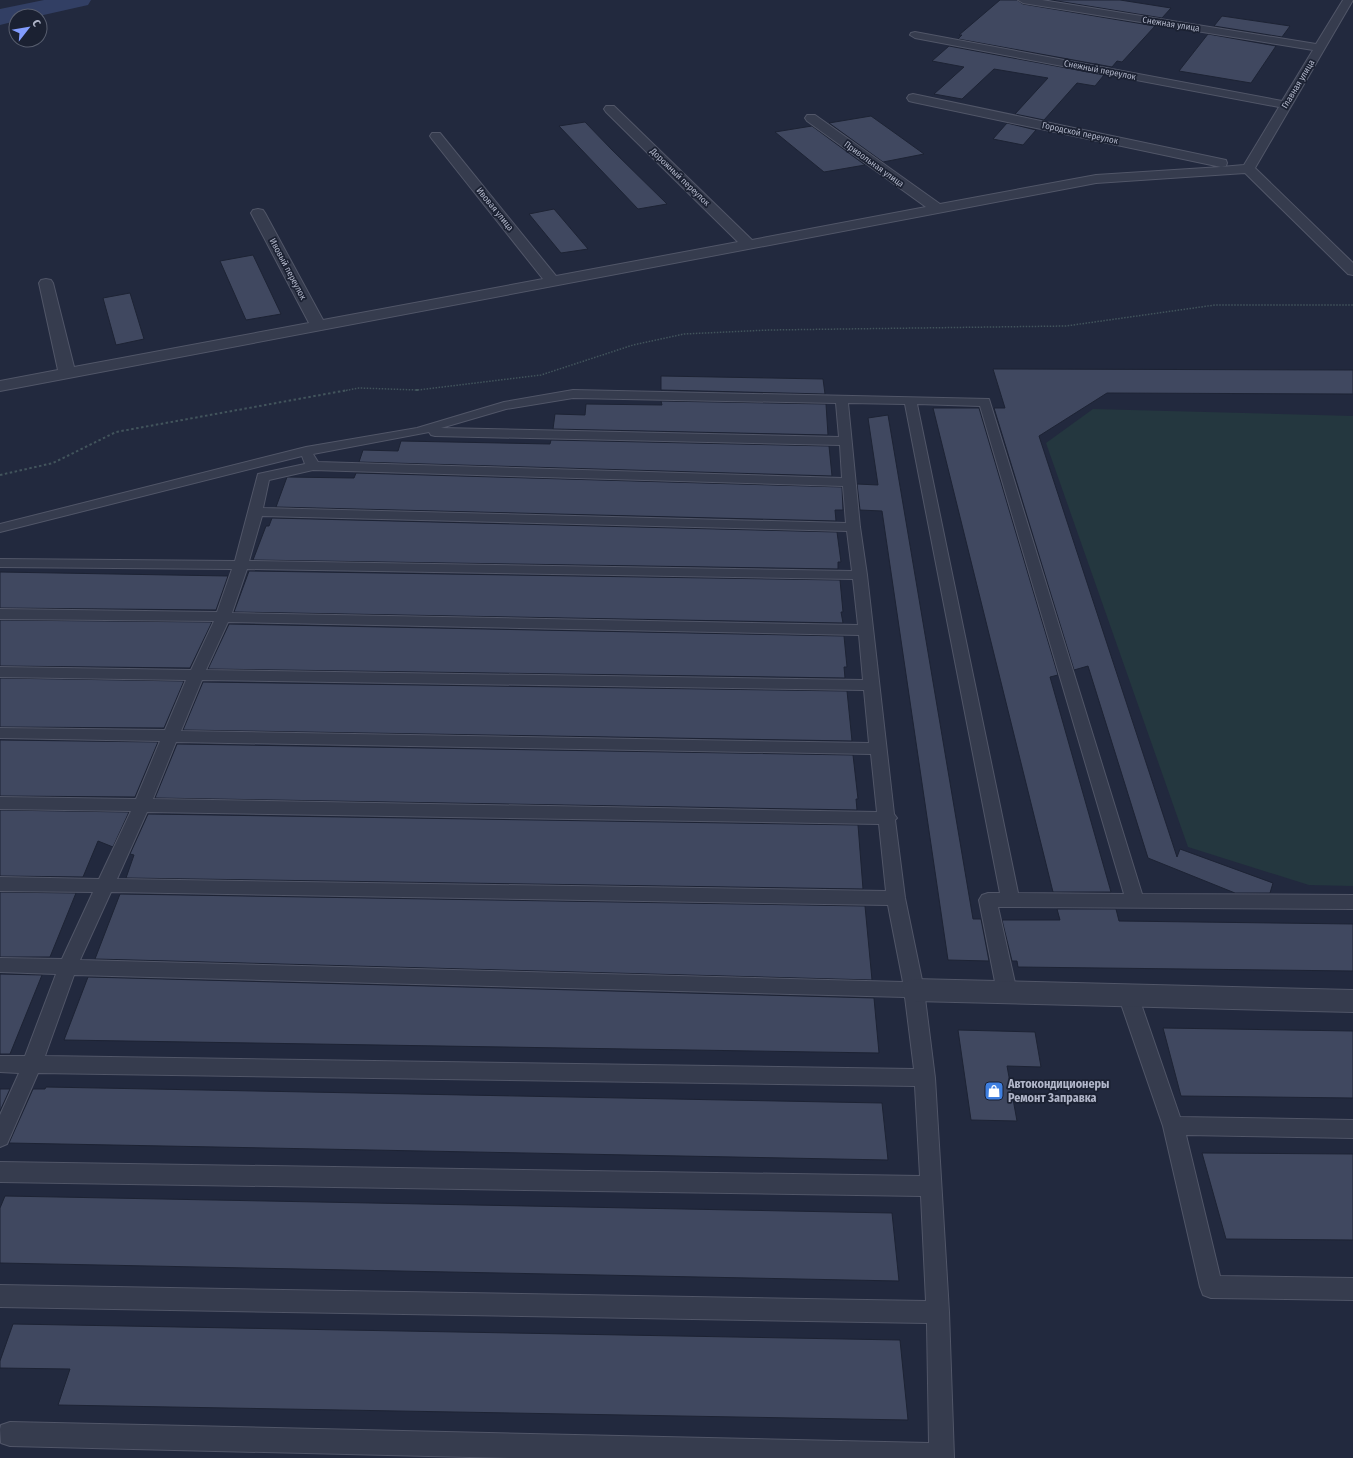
<svg xmlns="http://www.w3.org/2000/svg" width="1353" height="1458" font-family="'Fira Sans Condensed',sans-serif">
<rect width="100%" height="100%" fill="#22293e"/>
<path fill="#24373f" d="M1093,409L1353,416V886L1309,885L1188,847L1046,443Z"/>
<g fill="none" stroke-linecap="round" stroke-linejoin="round">
<path fill="#323f64" fill-rule="evenodd" d="M44,0H91L88,5L39,16H16V21L0,25V9Z"/>
</g>
<path fill="#404860" stroke="#1d2334" d="M1000,0H1017L1023,4L1155,26L1122,62L1117,61L1112,67L958,39L962,35H959Z
M1051,0H1120L1171,8L1162,18Z
M1222,16L1290,26L1282,37L1214,26Z
M1208,34L1276,46L1251,83L1179,71Z
M949,46L1104,75L1095,86L1077,83L1044,120L1015,114L1048,78L994,69L962,99L934,94L964,67L932,61Z
M871,116L899,136L924,154L883,162L829,123Z
M585,122L612,150L667,204L638,209L559,126Z
M1007,123L1036,130L1023,145L993,139Z
M812,126L865,165L824,172L775,132Z
M554,209L588,249L561,253L529,214Z
M253,255L281,314L246,320L220,261Z
M130,293L144,339L116,345L103,298Z
M993,369L1353,370V394L1107,393L1039,436L1177,857L1180,849L1273,883L1270,893H1235L1148,858L1088,666L1074,670L994,408H1005Z
M661,376L823,379L825,394L661,390Z
M661,401L826,404L828,435L553,429L555,414L585,415L586,404L662,405Z
M933,408H979L1058,675L1050,677L1111,892H1053Z
M888,415L973,919H981L989,961L948,960L882,511L860,510L857,484L878,485L868,418Z
M551,440L829,446L832,476L359,462L363,450L398,451L401,441L550,444Z
M356,473L842,487L843,510H835L836,521L276,507L287,477L354,478Z
M272,518L837,532L841,562H838V569L253,560L266,526H269Z
M249,571L840,580L843,612H841L843,623L234,612Z
M0,572L228,576L216,610L0,608Z
M0,620L212,622L190,668L0,666Z
M229,624L844,636L847,667H844L845,678L208,669Z
M0,678L184,681L164,728L0,727Z
M203,682L847,691L852,741L183,730Z
M0,740L158,742L135,797L0,796Z
M177,744L853,755L858,799H856L857,810L155,798Z
M0,810L129,812L113,847L98,841L83,877L0,876Z
M148,814L858,825L863,889L126,878L134,855L130,854Z
M0,892L76,893L50,957H0Z
M120,894L865,906L872,980L95,959Z
M1057,909H1116L1119,921L1353,924V971L1018,967L1017,961H1012L1002,920H1060Z
M0,974L42,975L10,1054H0Z
M88,977L874,998L879,1053L64,1040Z
M1163,1028L1353,1031V1098L1181,1096Z
M958,1030L1035,1032L1041,1067L1007,1066L1017,1121L971,1120Z
M46,1087L882,1103L888,1160L9,1143L33,1089H45Z
M0,1089H10L0,1111Z
M1202,1153L1353,1154V1240L1226,1239Z
M5,1196L892,1213L899,1281L0,1263V1208Z
M13,1324L900,1340L908,1420L58,1405L70,1369L0,1368V1361Z"/>
<g fill="none" stroke-linecap="round" stroke-linejoin="round">
<defs>
<path id="service" d="M573,390L989,399L1142,894L1353,895V909L998,907L1017,992L1014,997L1007,1000L1000,997L997,992L979,900L982,895L988,893H1000L905,404L848,403L860,527L867,575L894,814L897,818L895,820L905,898L924,990L935,1078L949,1312L954,1458H511L10,1446L1,1443L0,1429L1,1425L10,1422L929,1443L927,1323L0,1307V1285L926,1301L921,1196L0,1182V1162L920,1176L915,1086L38,1073L7,1144L0,1147V1115L19,1073L0,1072V1056H25L56,974L0,972V958L62,959L93,892L0,891V877L99,879L131,811L0,809V797L136,799L160,741L0,738V728L165,730L186,680L0,677V667L191,670L214,621L0,619V609L217,612L232,569L0,567V559L235,561L258,474L305,464L302,456L0,532V524L306,447L417,428L504,402ZM573,398L836,403L839,437L441,428L506,409ZM917,404L980,406L1124,894L1018,893ZM429,432L431,435L435,436L840,445L842,478L318,462L313,454ZM313,470L843,486L846,523L263,508L269,480ZM262,516L847,531L852,571L249,561ZM247,569L853,579L858,625L232,613ZM228,622L859,635L863,680L206,670ZM202,680L864,690L869,743L181,731ZM176,742L871,754L877,812L153,799ZM147,812L879,824L886,891L117,879ZM111,892L888,905L903,982L80,960ZM74,975L905,997L914,1069L45,1056Z
M1128,987L1135,990L1138,995L1180,1117L1353,1120V1138L1186,1135L1220,1276L1353,1278V1300L1211,1298L1203,1295L1200,1287L1163,1126L1118,995L1121,990Z"/>
<path id="minor" d="M1018,0H1042L1316,44L1343,0H1353L1255,168L1353,263V275L1348,274L1245,173L1096,183L0,391V381L58,370L39,283L41,280L46,279L51,280L53,283L74,367L309,323L251,213L253,210L258,209L263,210L265,213L323,320L543,279L432,139L430,136L432,133H440L556,276L738,242L606,112L604,109L606,106H614L752,240L926,207L807,121L805,118L807,115H815L940,204L1096,175L1221,167L913,102L909,101L907,98L909,95L913,94L1226,160L1227,163L1226,166L1221,167L1244,165L1279,107L915,38L910,35L911,33L915,32L1282,101L1313,50L1023,3Z
M914,979L1353,990V1012L914,1001L905,998L901,990L905,982Z"/>
</defs>
<use href="#service" stroke="#515668" stroke-width="2"/>
<use href="#minor" stroke="#515668" stroke-width="2"/>
<path stroke="#42545c" stroke-width="1.5" stroke-dasharray="1.5 1.5" stroke-linecap="butt" d="M343,391L359,388L418,390L541,375L633,345L684,334L769,330L1066,326L1215,305H1353"/>
<path stroke="#42545c" stroke-width="2" stroke-dasharray="2.5 2.5" stroke-linecap="butt" d="M416,390H418
M0,475L53,463L116,432L348,390"/>
<use href="#service" fill="#363c4e" fill-rule="evenodd"/>
<use href="#minor" fill="#363c4e" fill-rule="evenodd"/>
</g>
<defs>
<symbol id="shop-square" viewBox="-11 -11 22 22"><rect x="-9" y="-9" width="18" height="18" rx="4" fill="#3f7fe0" stroke="#1b2132"/><path d="M-5-2.5h2.3a2.7 3.5 0 0 1 5.4 0H5L5.5 6h-11ZM-1.5-2.5h3a1.5 2.3 0 0 0-3 0Z" fill="#fff"/></symbol>
</defs>
<g fill-rule="evenodd">
<use href="#shop-square" x="983" y="1080" width="22" height="22"/>
</g>
<g text-anchor="middle" dominant-baseline="central" stroke-width="3.5" stroke-linejoin="round" paint-order="stroke">
<g font-size="9" fill="#b1b6c9" stroke="#1b2132">
<text transform="translate(1171 24) rotate(9)">Снежная улица</text>
<text transform="translate(1100 70) rotate(11)">Снежный переулок</text>
<text transform="translate(1298 84) rotate(-59)">Главная улица</text>
<text transform="translate(1080 133) rotate(12)">Городской переулок</text>
<text transform="translate(874 164) rotate(36)">Привольная улица</text>
<text transform="translate(680 177) rotate(44)">Дорожный переулок</text>
<text transform="translate(495 209) rotate(51)">Ивовая улица</text>
<text transform="translate(288 269) rotate(62)">Ивовый переулок</text>
</g>
<g font-size="12" font-weight="bold" fill="#b1b6c9" stroke="#1b2132" text-anchor="start">
<text x="1008" y="1084">Автокондиционеры<tspan x="1008" dy="14">Ремонт Заправка</tspan></text>
</g>
</g>
<g transform="translate(28 28) rotate(59)"><circle r="19" fill="#1b2132" stroke="#575d6e"/>
<path d="M0-3L7 15L0 10L-7 15Z" fill="#829cfe"/>
<text y="-6" font-size="11" font-weight="bold" text-anchor="middle" fill="#b1b6c9">С</text>
</g>
</svg>
